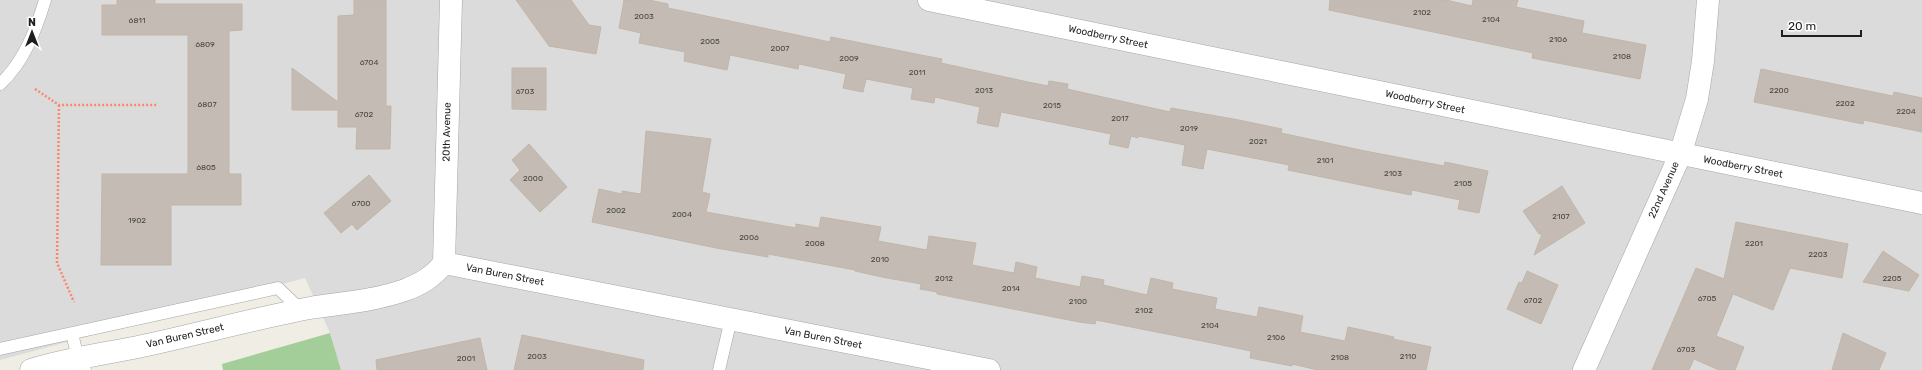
<svg xmlns="http://www.w3.org/2000/svg" width="1922" height="370" font-family="Rubik,sans-serif">
<rect width="100%" height="100%" fill="#efede4"/>
<path fill="#dcdbdb" d="M0,0H1922V370H341L330,333L305,278L0,360Z"/>
<path fill="#a4ce99" d="M330,333L341,370H223L222,364Z"/>
<path fill="#c4bcb4" stroke="#c1b5a7" d="M117,0H155V4H242V30L229,31V174H241V205H171V265H101L102,174H188V35H102V5H117Z
M354,0H386V106H391L390,149H356L357,127H338V110H292V68L338,102V16L354,15Z
M516,0H571L589,25L601,27L596,54L549,46Z
M624,0H649L668,4V8L830,42L831,37L926,56L942,59L941,63L1028,82L1048,86L1049,81L1068,84L1067,89L1170,112L1171,108L1239,120L1282,129L1281,133L1365,151L1444,166L1445,162L1488,171L1479,213L1458,209L1460,200L1412,190L1411,195L1366,186L1288,170L1289,165L1207,149L1203,169L1182,165L1185,145L1138,136V138L1131,136L1128,148L1109,144L1111,134L1001,112L998,127L977,123L980,107L935,97L934,103L911,99L913,88L866,79L863,92L843,88L846,74L799,64L798,69L730,55L727,70L684,61L685,52L639,43L641,33L619,28Z
M1330,0H1446L1472,6L1473,0H1518L1516,7L1584,21L1582,33L1646,45L1640,79L1532,58L1533,53L1329,10Z
M512,68H546V110L512,109Z
M1761,69L1893,96L1894,92L1922,98V132L1864,120L1863,124L1754,102Z
M646,131L711,139L702,192L710,194L706,212L796,228V224L819,228L821,217L881,227L878,241L927,250L929,236L976,243L972,265L1014,273L1016,262L1037,267L1035,278L1080,287L1082,276L1104,280L1103,285L1147,295L1151,278L1173,283L1172,289L1217,298L1215,309L1257,317L1259,307L1303,316L1300,332L1345,341L1348,327L1394,337L1393,339L1431,347L1426,370H1318L1292,364V366L1250,358L1251,351L1212,343L1096,320L1095,324L1079,322L937,294V292L920,289L921,284L882,277L855,271V270L768,254V257L716,248L592,222L599,189L622,194V191L641,194Z
M529,144L567,187L540,212L510,180L520,170L512,160Z
M369,175L391,201L357,230L352,224L341,233L324,213Z
M1562,186L1585,223L1534,255L1542,234H1539L1523,211Z
M1736,222L1848,244L1842,278L1790,268L1773,310L1733,294L1716,336L1744,347L1735,370H1719L1694,359L1689,370H1652L1696,268L1724,279Z
M1883,251L1919,275L1909,291L1863,282Z
M1527,271L1558,285L1541,324L1507,309L1519,282L1522,283Z
M1843,333L1886,353L1879,370H1832Z
M522,335L644,360L643,370H514Z
M480,338L487,370H377L376,360Z"/>
<g fill="none" stroke-linecap="round" stroke-linejoin="round">
<defs>
<path id="service" d="M0,84C24,62 36,30 45,0
M72,333L78,359L85,370
M0,349L278,288L301,310
M719,370L731,319"/>
<path id="minor" d="M929,0L1922,203
M444,263L451,0
M31,370C66,359 103,354 138,347C195,335 252,319 310,308C341,303 374,301 405,290C421,284 433,277 444,263L989,370
M1584,370L1680,155L1697,99L1703,61L1708,0"/>
</defs>
<use href="#service" stroke="#a5a5a5" stroke-width="13"/>
<use href="#minor" stroke="#a5a5a5" stroke-width="23"/>
<path stroke="#f9876c" stroke-width="2.5" stroke-dasharray="2 2" stroke-linecap="butt" d="M35,89L59,105H158
M59,105L57,263L74,302"/>
<use href="#service" stroke="#fff" stroke-width="12"/>
<use href="#minor" stroke="#fff" stroke-width="22"/>
</g>
<g text-anchor="middle" dominant-baseline="central" stroke-width="3" stroke-linejoin="round" paint-order="stroke">
<g font-size="8" fill="#484644">
<text x="1422" y="12">2102</text>
<text x="644" y="16">2003</text>
<text x="1491" y="19">2104</text>
<text x="137" y="20">6811</text>
<text x="1558" y="39">2106</text>
<text x="710" y="41">2005</text>
<text x="205" y="44">6809</text>
<text x="780" y="48">2007</text>
<text x="1622" y="56">2108</text>
<text x="849" y="58">2009</text>
<text x="369" y="62">6704</text>
<text x="917" y="72">2011</text>
<text x="984" y="90">2013</text>
<text x="1779" y="90">2200</text>
<text x="525" y="91">6703</text>
<text x="1845" y="103">2202</text>
<text x="207" y="104">6807</text>
<text x="1052" y="105">2015</text>
<text x="1906" y="111">2204</text>
<text x="364" y="114">6702</text>
<text x="1120" y="118">2017</text>
<text x="1189" y="128">2019</text>
<text x="1258" y="141">2021</text>
<text x="1325" y="160">2101</text>
<text x="206" y="167">6805</text>
<text x="1393" y="173">2103</text>
<text x="533" y="178">2000</text>
<text x="1463" y="183">2105</text>
<text x="361" y="203">6700</text>
<text x="616" y="210">2002</text>
<text x="682" y="214">2004</text>
<text x="1561" y="216">2107</text>
<text x="137" y="220">1902</text>
<text x="749" y="237">2006</text>
<text x="815" y="243">2008</text>
<text x="1754" y="243">2201</text>
<text x="1818" y="254">2203</text>
<text x="880" y="259">2010</text>
<text x="944" y="278">2012</text>
<text x="1892" y="278">2205</text>
<text x="1011" y="288">2014</text>
<text x="1707" y="298">6705</text>
<text x="1533" y="300">6702</text>
<text x="1078" y="301">2100</text>
<text x="1144" y="310">2102</text>
<text x="1210" y="325">2104</text>
<text x="1276" y="337">2106</text>
<text x="1686" y="349">6703</text>
<text x="537" y="356">2003</text>
<text x="1408" y="356">2110</text>
<text x="1340" y="357">2108</text>
<text x="466" y="358">2001</text>
</g>
<g font-size="10" fill="#1e1e1e" stroke="#fff">
<text transform="translate(1108 37) rotate(12)">Woodberry Street</text>
<text transform="translate(1425 102) rotate(12)">Woodberry Street</text>
<text transform="translate(447 132) rotate(-89)">20th Avenue</text>
<text transform="translate(1743 167) rotate(11)">Woodberry Street</text>
<text transform="translate(1664 190) rotate(-66)">22nd Avenue</text>
<text transform="translate(505 275) rotate(11)">Van Buren Street</text>
<text transform="translate(185 336) rotate(-13)">Van Buren Street</text>
<text transform="translate(823 338) rotate(11)">Van Buren Street</text>
</g>
</g>
<g transform="translate(32 32)" stroke="#ffffff" stroke-width="3" paint-order="stroke">
<path d="M0-3L7 15L0 10L-7 15Z" fill="#1e1e1e"/>
<text y="-6" font-size="11" font-weight="bold" text-anchor="middle" fill="#1e1e1e">N</text>
</g>
<path d="M1782 30v6h79v-6" fill="none" stroke="#1e1e1e" stroke-width="2"/>
<text x="1788" y="30" font-size="12" fill="#1e1e1e" stroke="#ffffff" stroke-width="3" paint-order="stroke">20 m</text>
</svg>
